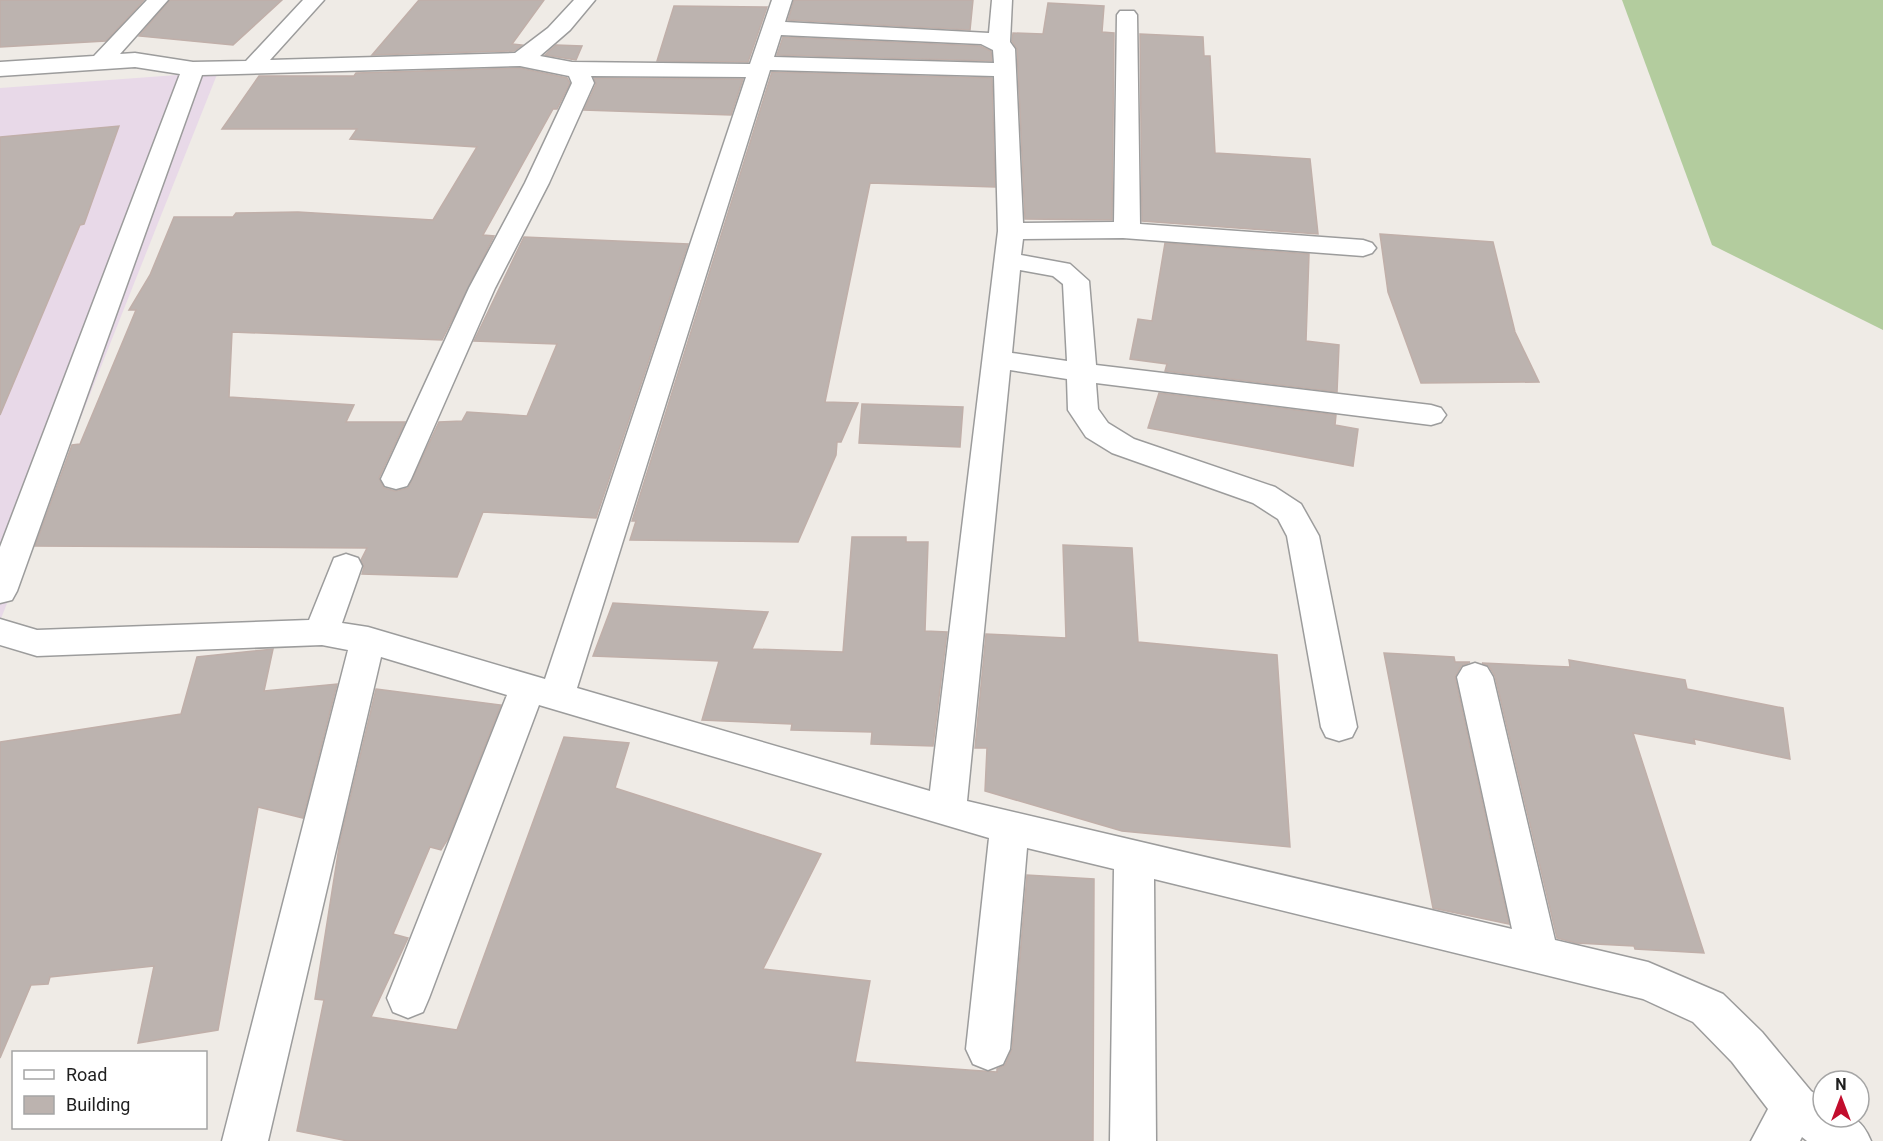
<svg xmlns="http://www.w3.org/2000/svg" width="1883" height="1141" font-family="Roboto,sans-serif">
<rect width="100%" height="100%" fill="#efebe6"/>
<path fill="#e8d9e8" d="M218,72L0,621V88Z"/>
<path fill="#b3cc9e" d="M1622,0H1883V330L1712,245Z"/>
<path fill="#bcb3af" stroke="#c0afa9" stroke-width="1.5" d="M0,0H144L106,41L0,47Z
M170,0H282L233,45L139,36Z
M419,0H544L512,44L522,45L514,51L372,55Z
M794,0H973L970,30L788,20Z
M1048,3L1104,6L1102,32L1114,33L1112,220L1025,219L1017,49L1012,41L1013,33L1043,34Z
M674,6L767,7L748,62L657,61Z
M1140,34L1203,37L1204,56H1210L1215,153L1310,159L1318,234L1142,221Z
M783,37L980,46L991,51L992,61L777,55Z
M556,45L582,46L576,60L545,55Z
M520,68L567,78L570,83L557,109H553L483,235L494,236L442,340L232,332L229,397L354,405L346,422H405L379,478L384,488L395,491L408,488L439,422L462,421L467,412L527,416L557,344L474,341L524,237L688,244L596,518L483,512L457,577L362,574L364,567L361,560L367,548L35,546L72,445L80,444L136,310H129L150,275L174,217H233L236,213L298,212L433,220L477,147L350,139L357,129H222L259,76H354L356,73Z
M772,72L992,78L995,187L870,183L825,402L858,403L841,442H837L836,455L798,542L630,540L636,521H632Z
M594,78L743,79L731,115L584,110L596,84Z
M119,126L84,224L80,225L0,415V137Z
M1380,234L1493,242L1515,332L1539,382L1421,383L1388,292Z
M1165,243L1309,254L1306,341L1339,345L1337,392L1165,371L1167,364L1130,359L1138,319L1152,321Z
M1159,393L1336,415L1335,425L1358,429L1353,466L1148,428Z
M862,404L963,407L960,447L859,443Z
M852,537H906V542H928L925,631L947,632L933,746L871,744L872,732L791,730L792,724L702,720L719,661L593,656L613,603L768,612L752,649L843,652Z
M1063,545L1132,548L1138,642L1277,655L1290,847L1122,831L985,791L987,748H975L986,634L1066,638Z
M273,649L264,691L337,684L303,818L258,807L218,1030L138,1043L154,966L50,977L48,984L31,985L0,1058V742L181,714L197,657Z
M1384,653L1454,657L1455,662H1470L1461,666L1455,677L1509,924L1433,908Z
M1569,660L1685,680L1687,689L1783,708L1790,759L1694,739L1695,744L1633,733L1704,953L1635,949L1634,946L1576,943L1557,938L1495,676L1489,666L1482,663L1570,667Z
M376,689L501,705L448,839L441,850L430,847L393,934L408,938L371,1017L457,1030L564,737L629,743L615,788L821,854L763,969L870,981L855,1062L997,1072V1069L1005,1065L1012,1049L1027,875L1094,879L1093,1141H348L297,1131L324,1000L315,999L340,841Z"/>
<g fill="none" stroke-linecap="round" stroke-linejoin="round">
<defs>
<path id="minor" d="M147,0H168L120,54L135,53L193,62L246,61L303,0H324L270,60L515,53L548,28L574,0H595L570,30L540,56L572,62L750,64L772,0H792L785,22L989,33L992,0H1012L1010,42L1015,49L1023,223L1114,222L1117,15L1120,11H1134L1137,15L1140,224L1363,240L1372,243L1376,248L1372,253L1363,256L1123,238L1023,239L1021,255L1070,264L1089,281L1096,365L1431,405L1441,408L1446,415L1441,422L1431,425L1096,383L1098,409L1108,423L1134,439L1275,487L1301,504L1319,536L1357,727L1352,737L1339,741L1326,737L1321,727L1287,536L1278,519L1253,503L1112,453L1086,437L1068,410L1067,379L1010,370L967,801L1512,929L1457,677L1463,667L1475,663L1487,667L1493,677L1555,940L1648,962L1723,994L1762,1032L1811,1091L1823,1099V1117C1850,1117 1860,1114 1871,1141H1807L1802,1137L1800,1141H1751L1768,1109L1732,1062L1693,1022L1643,999L1154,879L1156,1141H1110L1114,869L1027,848L1010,1049L1003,1064L988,1070L973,1064L966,1049L989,838L539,705L429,998L423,1012L408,1018L393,1012L387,998L507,695L381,657L268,1141H222L348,650L322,645L37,656L0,645V619L37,630L309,620L334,558L346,554L358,558L362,566L342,623L368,627L545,679L746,77L591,76L594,83L549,183L495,288L411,479L407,486L396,489L385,486L381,479L469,288L525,183L572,83L569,76L520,66L202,75L17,591L12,600L0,603V547L180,74L135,67L0,76V62L94,56ZM781,35L981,44L993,50L994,63L774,57ZM770,70L994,76L998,231L930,791L577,688ZM1020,270L1053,276L1063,284L1067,361L1012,353Z"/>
</defs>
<use href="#minor" stroke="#9c9c9c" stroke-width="3"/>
<use href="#minor" fill="#fff" fill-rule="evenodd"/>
</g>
<rect x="12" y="1051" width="195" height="78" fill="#ffffff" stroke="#a5a5a5" stroke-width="1.5"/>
<rect x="24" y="1070" width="30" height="9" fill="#ffffff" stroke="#a5a5a5" stroke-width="1.5"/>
<text x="66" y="1081" font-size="18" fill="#1f1f1f">Road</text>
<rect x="24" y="1096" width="30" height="18" fill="#bcb3af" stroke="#a5a5a5" stroke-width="1.5"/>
<text x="66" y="1111" font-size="18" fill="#1f1f1f">Building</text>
<g transform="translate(1841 1099)"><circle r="28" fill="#ffffff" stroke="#a5a5a5" stroke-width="1.5"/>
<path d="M0-4.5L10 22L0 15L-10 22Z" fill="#c20d2d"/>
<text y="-9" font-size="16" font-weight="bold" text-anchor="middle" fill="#1f1f1f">N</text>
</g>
</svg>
